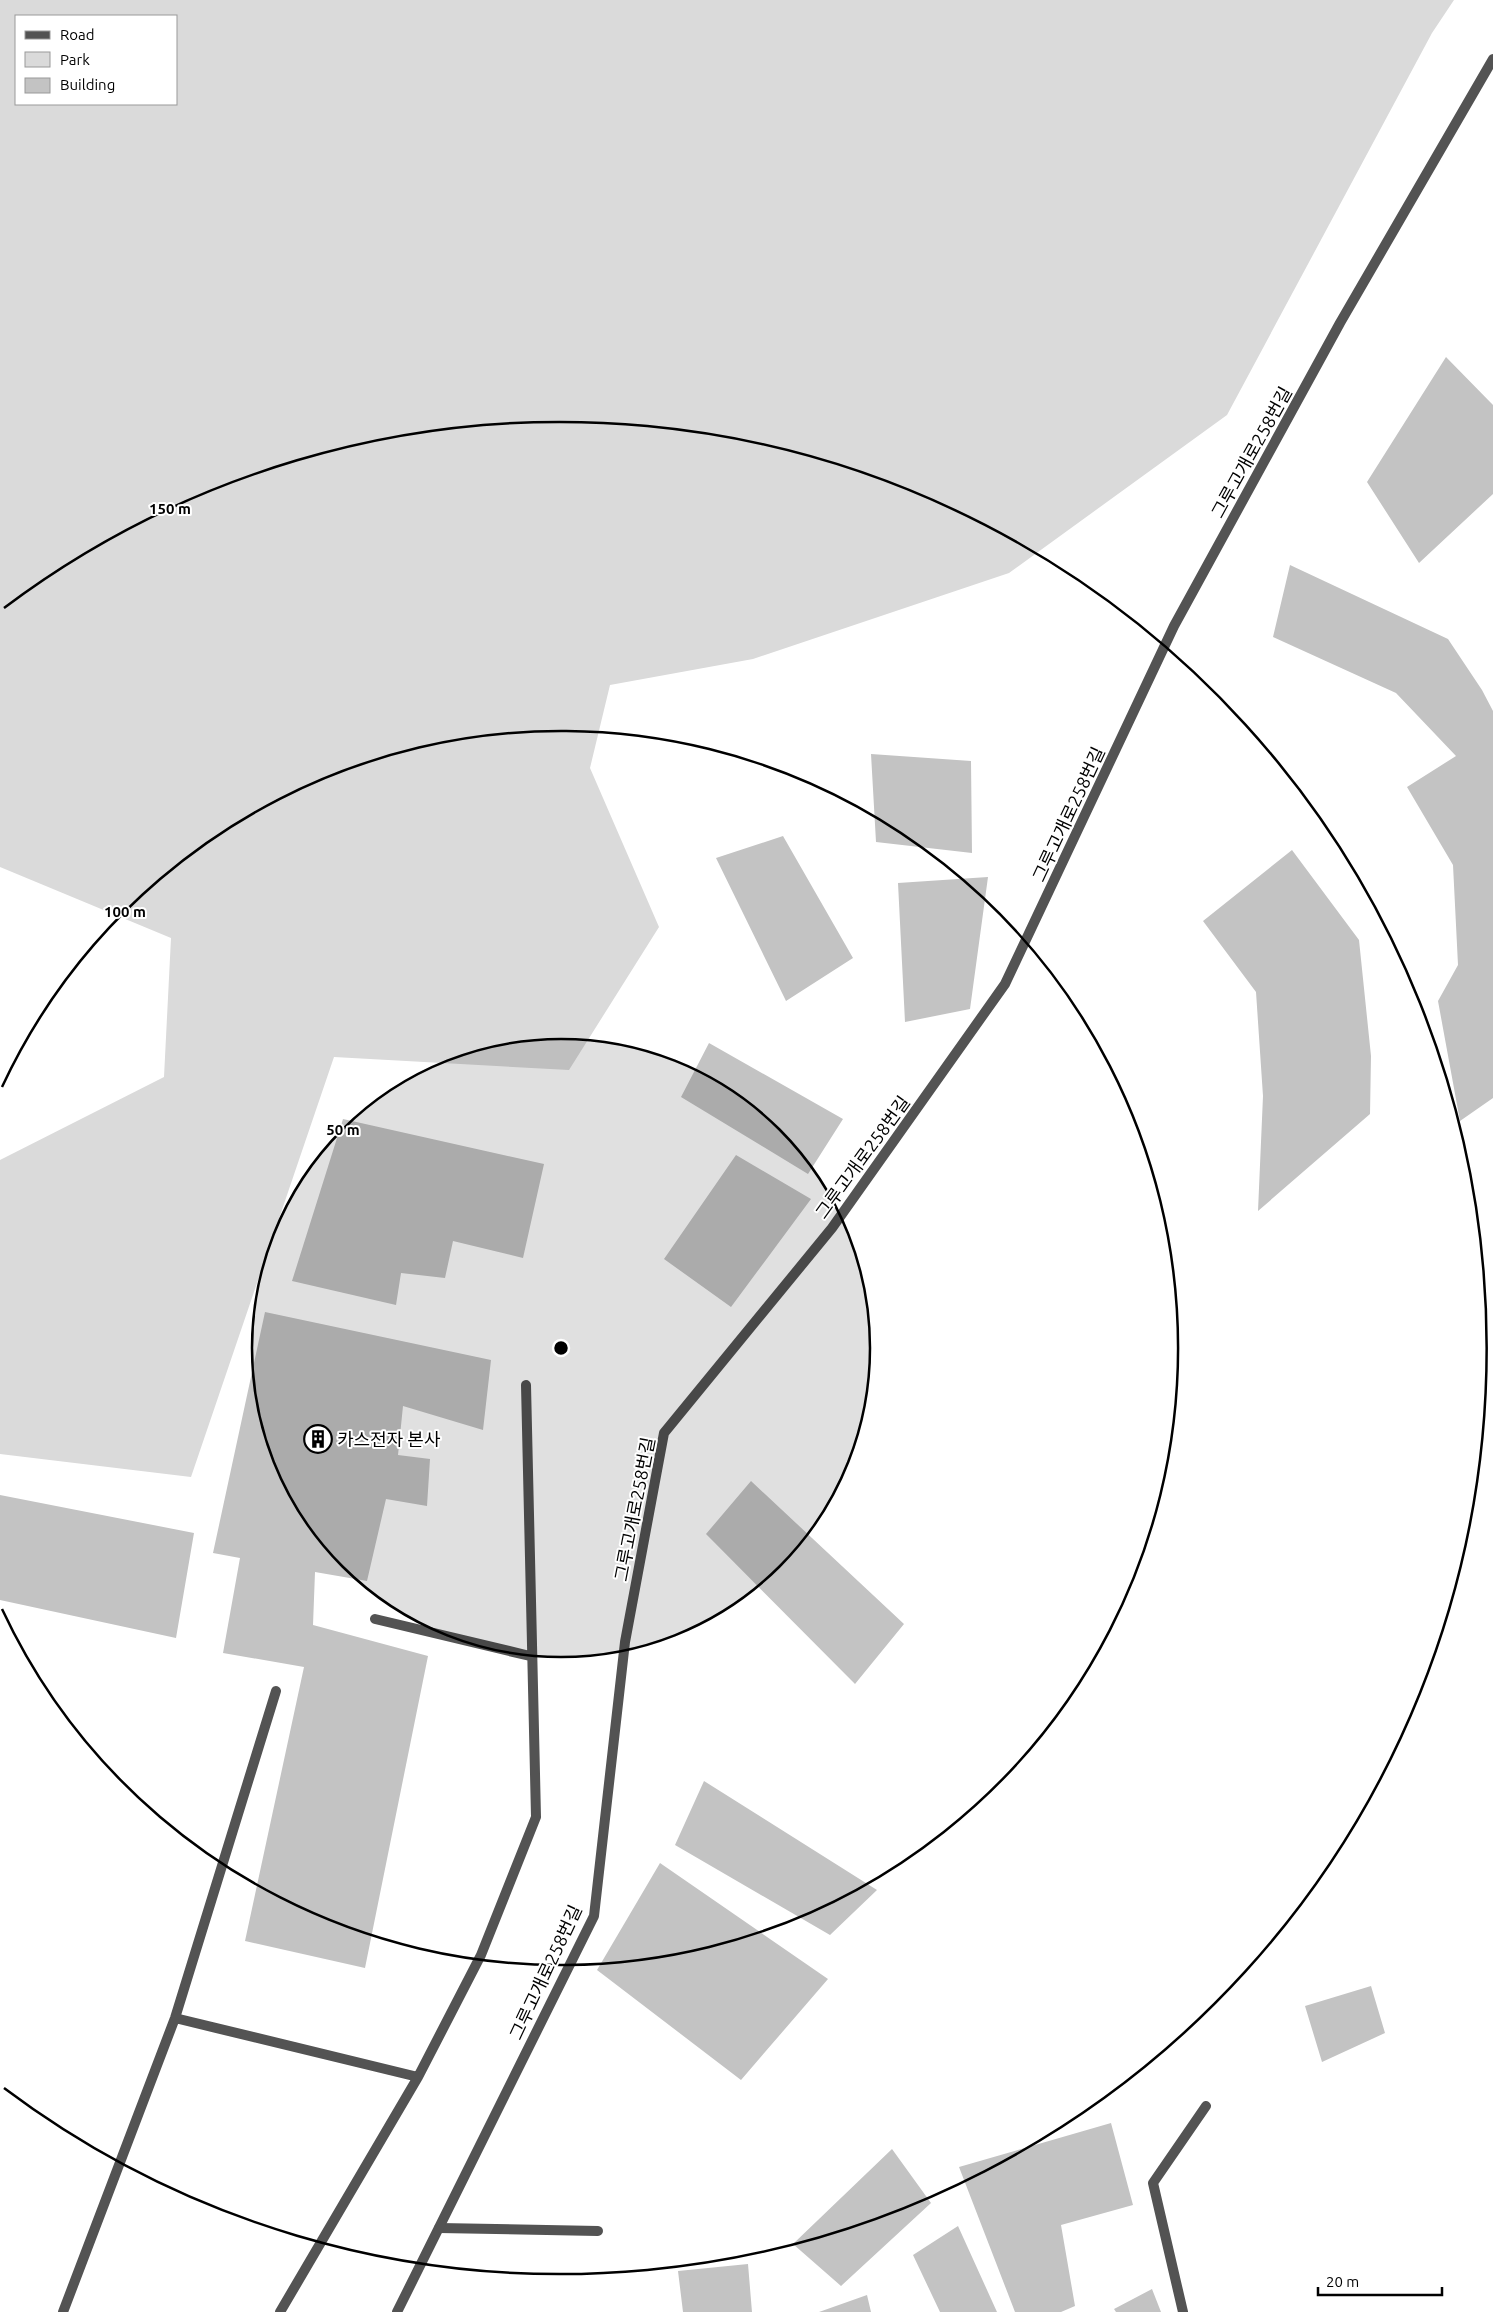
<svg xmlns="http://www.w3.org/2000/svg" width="1493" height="2312" font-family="Ubuntu,'Noto Sans KR',sans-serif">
<rect width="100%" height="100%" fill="#fff"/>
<path fill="#dadada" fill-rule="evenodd" d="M0,0H1454L1432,33L1227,415L1009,573L753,659L610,685L590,768L659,927L569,1070L334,1057L191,1477L0,1454V1160L164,1077L171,938L0,867ZM16,16H176V104H16Z"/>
<path fill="#c3c3c3" d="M1446,357L1493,405V494L1419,563L1367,482Z
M1290,565L1448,639L1482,690L1493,711V1098L1460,1121L1438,1001L1458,965L1453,865L1407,787L1456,756L1396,693L1273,637Z
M871,754L971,761L972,853L876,842Z
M783,836L853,958L786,1001L716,858Z
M1292,850L1359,940L1371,1056L1370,1114L1258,1211L1263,1096L1256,992L1203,921Z
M988,877L970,1009L905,1022L898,883Z
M709,1043L843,1119L808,1174L681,1097Z
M343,1119L544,1164L523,1258L453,1241L445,1278L401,1273L396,1305L292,1281Z
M736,1155L811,1199L731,1307L664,1259Z
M265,1312L491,1360L483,1430L403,1406L398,1455L430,1459L427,1506L386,1499L367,1581L315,1572L313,1625L428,1656L365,1968L245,1941L304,1667L223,1653L240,1558L213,1553Z
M751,1481L904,1624L855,1684L706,1534Z
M0,1495L194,1533L176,1638L0,1600Z
M704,1781L877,1890L830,1935L675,1845Z
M660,1863L828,1979L741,2080L597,1970Z
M1371,1986L1385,2033L1322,2062L1305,2006Z
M1111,2123L1133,2205L1061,2225L1075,2306L1061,2312H1015L959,2167Z
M892,2149L931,2203L841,2286L793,2244Z
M958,2226L997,2312H940L913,2255Z
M748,2264L752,2312H683L678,2271Z
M1152,2289L1161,2312H1116L1114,2309Z
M867,2295L871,2312H819Z"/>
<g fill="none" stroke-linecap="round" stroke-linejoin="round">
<path stroke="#535353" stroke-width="10" d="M375,1619L530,1656
M175,2018L418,2077
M439,2228L598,2231
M63,2312L175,2018L276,1691
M280,2312L418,2077L481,1955L536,1817L526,1385"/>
<path stroke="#535353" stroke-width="10" d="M397,2312L594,1916L625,1642L664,1433L832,1228L1005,984L1174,626L1340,323L1493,59
M1183,2312L1153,2183L1206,2106"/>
</g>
<circle cx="561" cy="1348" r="309" fill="#000" fill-opacity=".12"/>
<g fill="none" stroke="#000" stroke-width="2.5">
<circle cx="561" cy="1348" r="309"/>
<path d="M2 1087A617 617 0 1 1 2 1609"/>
<path d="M4 608A926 926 0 1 1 4 2088"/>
</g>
<defs>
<symbol id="building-ring" viewBox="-11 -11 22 22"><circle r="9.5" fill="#fff" stroke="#000" stroke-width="1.5"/><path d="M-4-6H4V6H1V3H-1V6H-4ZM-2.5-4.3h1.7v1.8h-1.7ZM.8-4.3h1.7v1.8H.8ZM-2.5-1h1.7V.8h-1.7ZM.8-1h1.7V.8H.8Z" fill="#000"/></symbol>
</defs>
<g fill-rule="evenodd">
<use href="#building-ring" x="302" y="1423" width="32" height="32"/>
</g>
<g text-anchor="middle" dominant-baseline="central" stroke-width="4" stroke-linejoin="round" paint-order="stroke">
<g font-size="18" fill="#000" stroke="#fff">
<text transform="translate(1251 452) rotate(-61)">그루고개로258번길</text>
<text transform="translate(1068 814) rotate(-65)">그루고개로258번길</text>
<text transform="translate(862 1157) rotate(-54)">그루고개로258번길</text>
<text transform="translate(634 1509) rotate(-79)">그루고개로258번길</text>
<text transform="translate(545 1972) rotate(-65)">그루고개로258번길</text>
</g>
<g font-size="18" fill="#000" stroke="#fff" text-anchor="start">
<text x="337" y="1439">카스전자 본사</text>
</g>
</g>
<circle cx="561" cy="1348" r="8" fill="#000" stroke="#fff" stroke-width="2.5"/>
<g font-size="15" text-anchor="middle" font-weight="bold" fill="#000" stroke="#fff" stroke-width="4" stroke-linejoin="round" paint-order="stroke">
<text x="170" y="514">150 m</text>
<text x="125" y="917">100 m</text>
<text x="343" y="1135">50 m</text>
</g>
<rect x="15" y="15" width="162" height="90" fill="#ffffff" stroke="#999999"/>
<rect x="25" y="31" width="25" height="8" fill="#535353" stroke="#999999"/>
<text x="60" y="40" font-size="15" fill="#000000">Road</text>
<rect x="25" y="52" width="25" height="15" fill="#dadada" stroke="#999999"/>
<text x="60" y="65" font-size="15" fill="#000000">Park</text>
<rect x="25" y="78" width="25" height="15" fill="#c3c3c3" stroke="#999999"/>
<text x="60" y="90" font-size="15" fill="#000000">Building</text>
<path d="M1318 2287v8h124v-8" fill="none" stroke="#000000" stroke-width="2.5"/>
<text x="1326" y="2287" font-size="15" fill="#000000" stroke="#ffffff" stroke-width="4" paint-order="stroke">20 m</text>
</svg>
